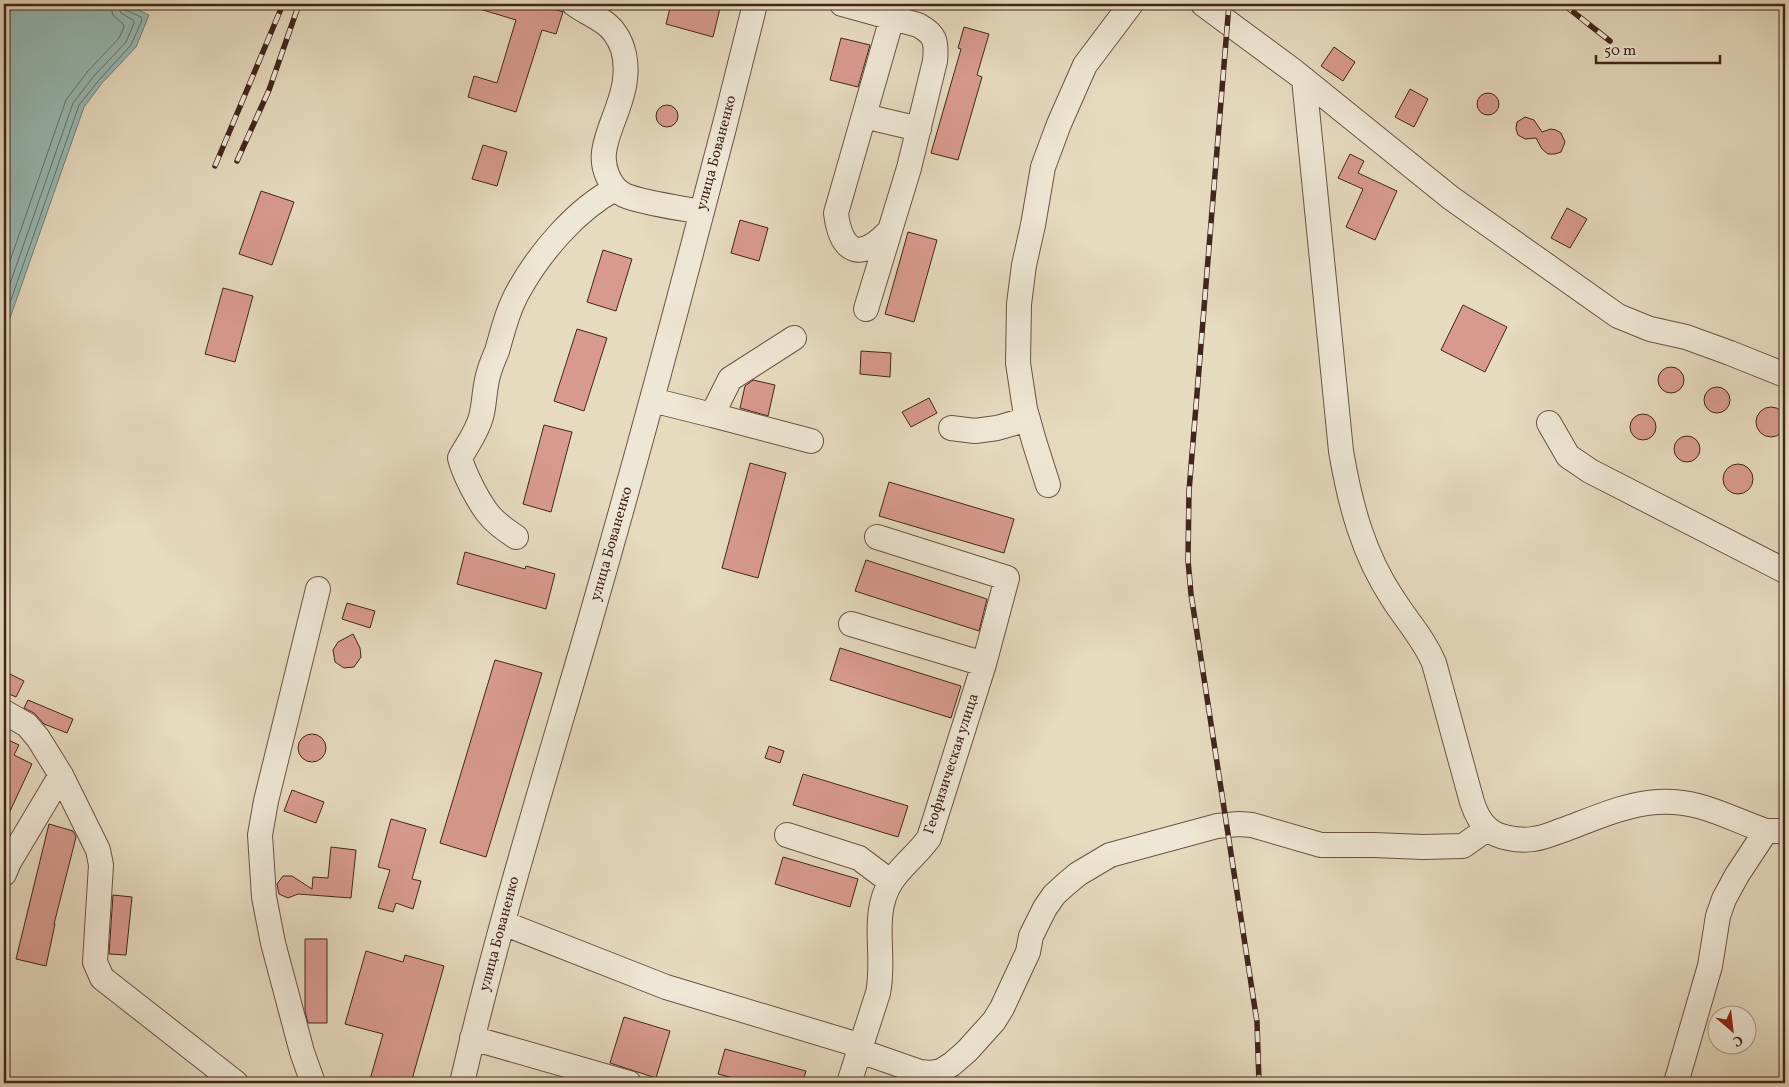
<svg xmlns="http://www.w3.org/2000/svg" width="1789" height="1087" font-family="Vollkorn,serif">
<rect width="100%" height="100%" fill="#e6dabf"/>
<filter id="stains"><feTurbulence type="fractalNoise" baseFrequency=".004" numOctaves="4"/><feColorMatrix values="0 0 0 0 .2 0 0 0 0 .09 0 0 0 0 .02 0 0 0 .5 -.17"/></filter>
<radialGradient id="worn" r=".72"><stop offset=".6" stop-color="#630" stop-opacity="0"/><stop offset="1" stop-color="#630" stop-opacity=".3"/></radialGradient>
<path fill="#96bab5" stroke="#747f77" d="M4,4H126L149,15L136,47L102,83L84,107L4,335Z"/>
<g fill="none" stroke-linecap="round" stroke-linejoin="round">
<path stroke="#6c7068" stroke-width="1" d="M4,278L66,100L88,71L119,38L124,27L123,24L113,15L110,4
M4,301L73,103L94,76L126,42L134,23L133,20L121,13L117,4
M4,320L79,105L99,80L131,45L142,20L141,17L126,10L124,4"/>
</g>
<path fill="#d89a8f" stroke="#41261b" d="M473,4H538L563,12L556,34L542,30L516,112L468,97L474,76L497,83L516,20L473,7Z
M671,4H721L713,37L666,24Z
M964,27L989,34L977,75L982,77L958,160L931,153L961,49L958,48Z
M841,38L870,45L858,87L830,80Z
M1334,47L1355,62L1343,81L1321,66Z
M1410,89L1428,99L1414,127L1395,117Z
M1477 104a11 11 0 1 1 22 0a11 11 0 1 1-22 0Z
M656 116a11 11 0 1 1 22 0a11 11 0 1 1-22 0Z
M1525,117L1534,120L1542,132L1551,129L1556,130L1561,133L1565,142L1561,152L1555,154H1548L1542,149L1536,138L1525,139L1518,135L1516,129L1517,122Z
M483,145L507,152L497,186L472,179Z
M1350,154L1364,161L1358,173L1397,191L1375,240L1346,227L1363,189L1338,178Z
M261,191L294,202L272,265L239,254Z
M1567,208L1587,219L1570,248L1551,238Z
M740,220L768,228L759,261L731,253Z
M908,232L937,240L914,322L885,314Z
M603,250L632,259L616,311L587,302Z
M223,288L253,296L235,362L205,354Z
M1463,305L1507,327L1485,372L1441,350Z
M577,329L607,338L584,411L554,401Z
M861,351L891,353L890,377L860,374Z
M1658 380a13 13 0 1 1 26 0a13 13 0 1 1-26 0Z
M753,380L775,385L768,416L740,408L745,386Z
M1704 400a13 13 0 1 1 26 0a13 13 0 1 1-26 0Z
M929,398L937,413L911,427L902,412Z
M1756 422a15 15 0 1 1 30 0a15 15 0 1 1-30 0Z
M1630 427a13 13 0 1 1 26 0a13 13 0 1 1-26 0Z
M544,425L572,432L551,512L523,504Z
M1674 449a13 13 0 1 1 26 0a13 13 0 1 1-26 0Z
M750,463L786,473L758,578L722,568Z
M1723 479a15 15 0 1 1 30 0a15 15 0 1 1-30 0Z
M889,482L1014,519L1004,553L879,516Z
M465,552L525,569L526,566L555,574L546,609L457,584Z
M866,560L987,599L979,631L855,591Z
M347,603L375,611L370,628L342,619Z
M353,634L360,648L361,657L354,667L344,668L335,662L333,650L338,642Z
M840,648L961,686L951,718L830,680Z
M495,660L542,673L486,857L440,843Z
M4,671L24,681L16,697L4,692Z
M28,700L73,719L67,733L44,724L34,713L24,708Z
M298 748a14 14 0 1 1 28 0a14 14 0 1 1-28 0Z
M4,738L19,745L14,755L32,764L4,824Z
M769,746L784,751L780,763L765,758Z
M803,774L908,806L898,837L793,805Z
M292,790L324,802L316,823L284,811Z
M391,819L426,829L412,879L421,881L413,909L396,903L393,912L378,908L390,870L378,867Z
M49,824L73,831L76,837L54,924H55L46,966L16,959Z
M331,847L356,850L351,898L298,894L288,898L279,894L277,884L283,876H292L312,889L313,877L328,878Z
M783,857L858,879L850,907L775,884Z
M113,895L132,897L126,955L109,954Z
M305,939H327V1023H308L305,1011Z
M366,951L403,962L405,955L444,966L411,1083H369L383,1034L345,1024Z
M624,1017L670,1031L656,1078L610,1063Z
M725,1049L806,1071L802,1083H753L718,1074Z"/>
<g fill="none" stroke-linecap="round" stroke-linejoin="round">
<defs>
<path id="minor" d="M574,4C587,14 605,19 614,32C624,45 627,63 625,79C623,104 607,128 604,152C602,168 610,188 624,195C642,203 681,208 702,212
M842,4L918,25C935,34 937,41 935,61L909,168L866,309
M1203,4L1295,72L1451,198L1618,316L1650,329L1686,337L1730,353L1785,375
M1304,79L1341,451C1350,504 1363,554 1393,599C1407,621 1424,639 1434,663L1472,802C1475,811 1479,821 1487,828C1497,838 1519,841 1533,839C1544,838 1556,832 1566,829C1595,818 1626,804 1657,802C1699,799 1728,818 1766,831
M864,116L919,129
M890,230C861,262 841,254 836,213L892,18
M652,400L712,415L730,379L794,338
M712,415L811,441
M1549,423L1568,456L1590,471L1785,571
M951,428L975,431L997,428L1028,419
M1048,485L1034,441L1025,409L1018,363L1019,304L1024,265L1033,225L1043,167L1059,124L1085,65L1131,4
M516,537C507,531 498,525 491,517C480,505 464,474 460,458C467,445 477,432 481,417C485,403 484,387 489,372C491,365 494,358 497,351C503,330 508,309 519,290C540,252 577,209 615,189
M851,624L984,664
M4,712L27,725L38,738L61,775L98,850L101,865L95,962L102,978L236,1083
M787,835L859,858L891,882
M4,874L9,862L61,775
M503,923L666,987L862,1046
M472,1038L629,1083
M860,1051L920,1072L930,1073L941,1071L952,1064L967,1051L994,1021L1002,1008L1028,952L1031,936L1045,908L1054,895L1066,884L1078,874L1110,855L1217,826L1239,824L1252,825L1321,845H1374L1423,847L1463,846L1487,829
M313,1083L302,1052L273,943L264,897L260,835L266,801L318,589
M462,1083C497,930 544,779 588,628C625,499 661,368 695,238C716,160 736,82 755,4
M849,1083L878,993C886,956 870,915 891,882C902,865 918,854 929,838L984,664L1007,578L877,537
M1676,1083L1710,966L1718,916L1724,899L1737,875L1766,831H1785"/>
</defs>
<use href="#minor" stroke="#6a5344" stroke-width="26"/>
<use href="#minor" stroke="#efe7d5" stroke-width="24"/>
<defs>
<path id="rail" d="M1229,4L1189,491L1188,560L1191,594L1257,1022L1259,1083
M1563,4L1610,41
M237,161L269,90L299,4
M215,166L283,4"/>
</defs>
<use href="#rail" stroke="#41261b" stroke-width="5.5"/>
<use href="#rail" stroke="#efe7d5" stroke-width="4" stroke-dasharray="11" stroke-linecap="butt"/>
</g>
<g text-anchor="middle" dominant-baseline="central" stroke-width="4" stroke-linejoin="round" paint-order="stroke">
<g font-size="15" fill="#41261b" stroke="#efe7d5">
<text transform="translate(717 153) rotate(-75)">улица Бованенко</text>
<text transform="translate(612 544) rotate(-74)">улица Бованенко</text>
<text transform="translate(952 764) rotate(-72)">Геофизическая улица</text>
<text transform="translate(500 934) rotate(-75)">улица Бованенко</text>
</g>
</g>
<rect width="1789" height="1087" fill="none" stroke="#e6dabf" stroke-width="20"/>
<rect x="5" y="5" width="1779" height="1077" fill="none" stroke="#41261b" stroke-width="2.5"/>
<rect x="10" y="10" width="1769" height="1067" fill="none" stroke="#41261b"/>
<g transform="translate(1732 1030) rotate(152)"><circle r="24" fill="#efe7d5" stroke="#a99a8b"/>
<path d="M0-4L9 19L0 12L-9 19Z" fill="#8f2418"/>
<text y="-8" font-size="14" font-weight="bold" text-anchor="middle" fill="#41261b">С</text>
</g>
<path d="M1596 55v8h124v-8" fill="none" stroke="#41261b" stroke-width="2.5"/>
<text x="1604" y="55" font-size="15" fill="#41261b" stroke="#efe7d5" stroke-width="4" paint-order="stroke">50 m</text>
<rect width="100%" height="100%" filter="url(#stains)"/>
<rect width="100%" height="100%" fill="url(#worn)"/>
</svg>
